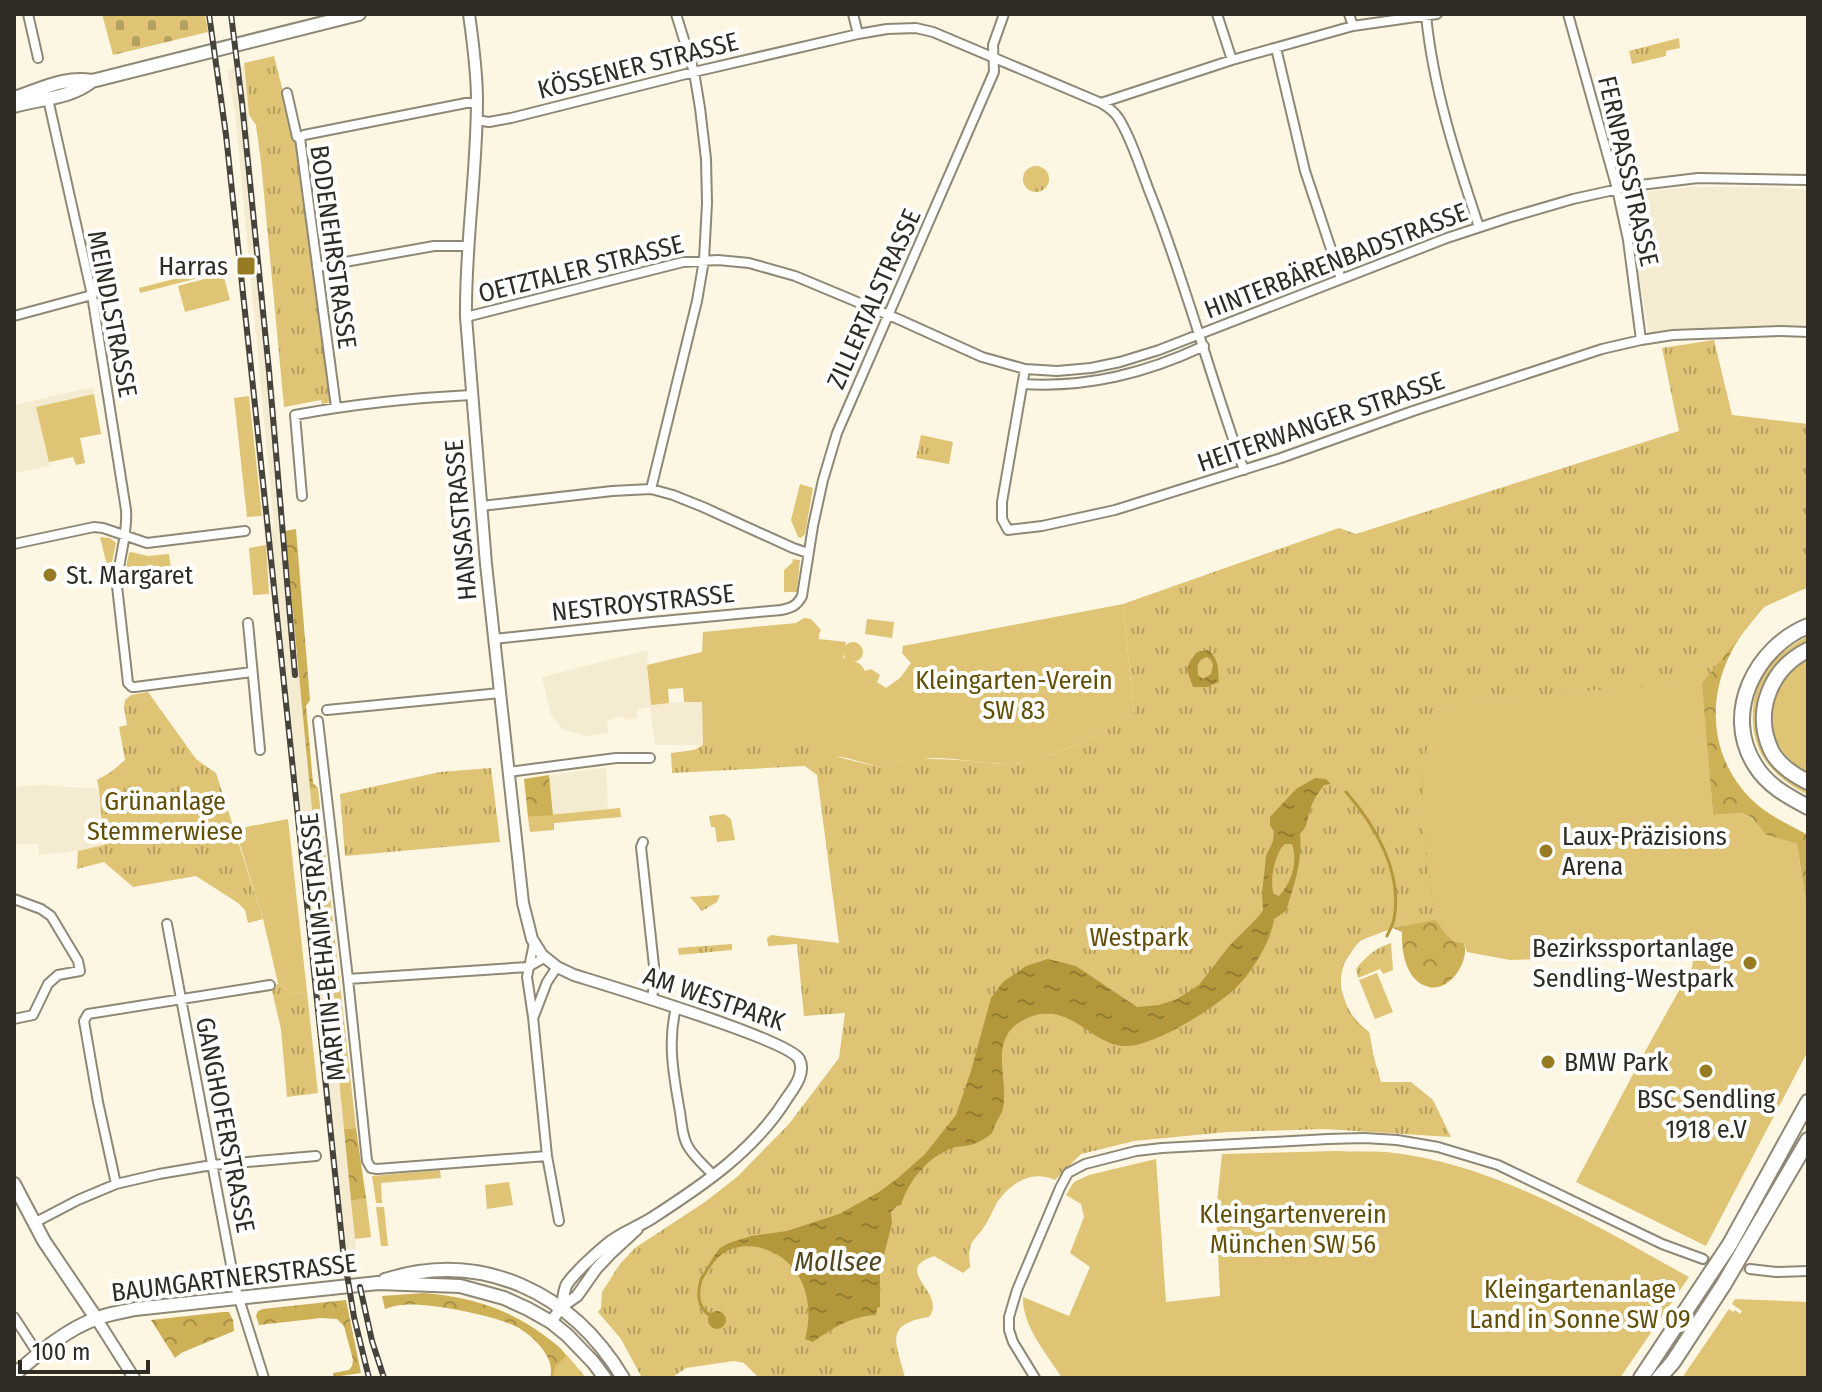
<svg xmlns="http://www.w3.org/2000/svg" width="1822" height="1392" font-family="'Fira Sans Condensed',sans-serif">
<defs>
<pattern id="forest-crowns" width="20" height="18" patternUnits="userSpaceOnUse" patternTransform="scale(2)"><rect width="20" height="18" fill="#ceb156"/><path d="M2 6a3 3 0 1 1 6 0M12 15a3 3 0 1 1 6 0" fill="none" stroke="#a89047"/></pattern>
<pattern id="cemetery-stones" width="16" height="16" patternUnits="userSpaceOnUse" patternTransform="scale(2)"><rect width="16" height="16" fill="#dfc475"/><path d="M2 7V4a2 2 0 0 1 4 0v3zM10 15v-3a2 2 0 0 1 4 0v3z" fill="#b59f60"/></pattern>
<pattern id="park-tufts" width="24" height="20" patternUnits="userSpaceOnUse" patternTransform="scale(2)"><rect width="24" height="20" fill="#dfc475"/><path d="M3 7l-1-3M5 7V3M7 7l1-3M15 17l-1-3M17 17v-4M19 17l1-3" fill="none" stroke="#b59f60"/></pattern>
<pattern id="water-ripples" width="26" height="14" patternUnits="userSpaceOnUse" patternTransform="scale(2)"><rect width="26" height="14" fill="#b4973b"/><path d="M2 4q2-2 4 0t4 0M15 11q2-2 4 0t4 0" fill="none" stroke="#937b31"/></pattern>
</defs>
<rect width="100%" height="100%" fill="#fdf6e3"/>
<path fill="#f4ebd0" d="M244,66L261,268L277,414L285,531L356,1249L339,1251L282,682L269,579L225,151L214,72L219,71L223,97H225V101L269,509L271,527H274L235,112L227,70Z
M1693,187H1765L1808,190V328H1706L1649,334L1627,204L1634,193Z
M93,387L94,394L36,407L50,466L14,473V405Z
M648,650L647,665L651,704L702,701L703,745H655L650,707L637,709V718L625,720L623,716L607,721L608,733L587,736L562,729L551,715L542,677Z
M606,768L608,809L553,815L549,775Z
M42,785L99,789L104,845L78,851L39,855L38,844H14V787Z"/>
<path fill="#dfc475" d="M221,267L222,272L140,293L139,288Z
M223,274L230,300L185,312L178,286Z
M120,309L125,330L112,333L108,313Z
M94,394L101,434L80,438L85,463L76,465L73,457L49,462L36,407Z
M249,396L262,516L247,517L234,398Z
M800,484L813,488L805,534L801,538L798,537L791,520Z
M100,537L110,538L116,543L111,567L108,569Z
M266,545L269,594L253,595L249,548Z
M131,552L148,556L169,554L171,570L129,580L125,572L129,553Z
M793,559L800,560L797,592H784V570L792,563Z
M1123,604L1134,713C1103,734 1048,762 1010,764C983,764 956,757 930,758C920,758 908,759 899,762C893,764 889,767 882,768L847,758L763,745H703L702,702H684L683,688L668,689L669,703L651,705L647,665L702,652L703,632L796,623L804,618L811,619L821,630L819,634V639L846,642L843,657C852,665 858,657 865,671L871,669L880,675L877,682L886,688L900,678L911,663L902,653L903,646Z
M867,619L894,622L892,638L865,634Z
M1808,636V643C1789,653 1766,669 1762,693C1760,709 1764,728 1764,744L1808,787V795C1792,787 1775,775 1765,760C1747,734 1749,691 1769,666C1780,653 1793,644 1808,636Z
M1808,658V772C1758,751 1761,681 1808,658Z
M1703,682L1713,815L1740,813L1751,817L1766,835L1797,844L1808,916V1051L1706,1246L1576,1182L1647,1048L1692,967L1694,954L1510,960L1467,952L1464,943L1454,941L1446,934L1436,920L1422,818L1424,762L1432,726L1443,706L1574,692Z
M318,788L356,1128L344,1129L310,789Z
M620,808L621,817L554,823V830L530,832L528,817Z
M288,819L307,992L293,994L278,983L263,919L235,829Z
M1377,973L1393,1012L1375,1019L1359,980Z
M1337,1151C1354,1152 1370,1151 1386,1152C1496,1163 1594,1225 1689,1277L1620,1378H1062C1047,1354 1022,1326 1023,1297L1069,1316L1090,1267L1070,1253L1084,1217L1081,1204L1066,1195L1074,1182L1089,1175L1156,1159L1166,1302L1220,1296L1216,1212L1222,1154Z
M440,1170L441,1178L381,1183L382,1203H376L372,1176Z
M509,1182L513,1205L487,1209L485,1185Z
M366,1198L371,1237L355,1239L351,1201Z
M376,1207H384L388,1246H381Z
M1735,1299L1808,1302V1378H1682L1729,1309L1733,1312L1735,1310L1740,1314L1742,1311L1732,1304Z"/>
<path fill="url(#forest-crowns)" d="M296,529L310,700L306,706L313,783L318,788L310,789L285,531Z
M1808,587C1795,592 1774,599 1764,607C1758,612 1753,620 1748,626C1707,678 1702,749 1751,799C1767,815 1788,824 1808,835V916L1797,844L1766,835L1751,817L1741,813L1713,815L1702,682L1574,692L1443,706L1432,726L1424,762L1422,818L1436,920L1446,934L1454,941L1464,943C1470,961 1450,992 1429,987C1406,982 1401,951 1402,932L1393,928C1382,932 1365,935 1358,943C1329,972 1339,1010 1369,1032L1373,1054L1299,925L1420,702Z
M549,775L553,815L528,817L524,779Z
M356,1128L366,1198L351,1201L344,1129Z
M425,1293C471,1297 513,1310 549,1339C558,1346 567,1352 569,1363L559,1378H550C556,1358 535,1338 519,1328C498,1316 428,1302 403,1305C397,1305 391,1307 385,1309L382,1296Z
M346,1300L361,1373L334,1377L333,1373L349,1370L352,1366L353,1360L344,1326L337,1319L321,1318L259,1325L256,1316L258,1311L263,1309Z
M223,1312H229L233,1320L234,1331L181,1353L175,1358L151,1320Z"/>
<path fill="url(#cemetery-stones)" d="M102,14H205L208,32L113,55Z"/>
<path fill="url(#park-tufts)" d="M1679,38L1680,48L1666,51V56L1632,64L1629,51Z
M274,56L297,147L333,402L322,404L321,400L284,407L261,162L256,125L249,115L244,63Z
M1023 179a13 13 0 1 1 26 0a13 13 0 1 1-26 0Z
M1714,340L1732,415L1808,424V587L1764,607L1703,682L1574,692L1443,706C1439,713 1434,720 1432,728C1412,790 1427,857 1436,920L1393,928L1359,941L1342,966L1340,986L1347,1006L1355,1022L1369,1032L1373,1054L1381,1082H1411L1433,1100L1451,1137L1324,1129L1227,1132L1134,1141L1081,1154L1055,1180C1031,1169 1009,1184 996,1204C992,1212 989,1220 984,1227C979,1235 972,1239 970,1248C968,1254 970,1260 970,1267L963,1273L934,1256C890,1271 948,1292 929,1317C882,1324 897,1344 905,1378H759L744,1363L734,1361L686,1368L671,1378H642L621,1339L598,1312L601,1308L602,1292L620,1264L635,1248L705,1202L737,1177L789,1124L839,1058L845,1013L804,1016L797,944L768,946L767,938L771,935L839,943L817,775L805,766L672,773L671,753L694,750L703,745L828,744L838,757L882,768L916,756C926,760 946,759 959,760C975,761 992,764 1008,764C1046,763 1103,734 1134,713L1123,604L1339,528L1356,534L1679,431L1662,348Z
M921,435L953,442L949,464L916,458Z
M843 652a10 10 0 1 1 20 0a10 10 0 1 1-20 0Z
M148,692L196,759L216,773L263,919L248,923L245,910L238,903L196,876L133,887L104,862L77,869L78,851L104,845L99,790L97,780L111,772L125,760L119,727L127,725L124,707L125,700L131,695Z
M491,768L500,842L345,856L340,794L440,772Z
M724,814L731,819L735,840L717,842L715,827H711L709,816Z
M720,895L717,902L702,911L690,897Z
M1391,943L1393,970L1383,974L1380,969L1358,978L1356,969C1366,956 1376,948 1391,943Z
M732,944V950L679,955L678,948Z
M278,983L293,994L307,992L318,1093L287,1097L281,1029L272,991Z
M567,1355L586,1378H553L555,1367Z"/>
<path fill="url(#water-ripples)" fill-rule="evenodd" d="M1208,650C1219,658 1218,670 1219,682L1207,687H1193L1187,670L1190,661L1197,652ZM1207,657L1211,660L1213,665L1211,674L1203,679L1198,675C1197,666 1197,660 1207,657Z
M1315,778L1326,779L1331,784L1324,785C1318,793 1313,800 1310,810C1307,819 1308,827 1300,834C1303,861 1294,885 1286,911L1274,919C1271,940 1258,960 1245,978C1226,1002 1157,1046 1126,1046C1090,1047 1067,993 1020,1022C987,1042 1011,1083 1002,1112C1000,1116 998,1119 996,1123C994,1126 994,1131 991,1134C987,1138 975,1144 970,1145C964,1147 957,1146 952,1148C927,1158 909,1180 901,1205L897,1206L891,1212L892,1223L880,1271V1307L877,1308L876,1315C851,1316 833,1328 813,1342L805,1339C816,1300 801,1256 757,1247C746,1245 731,1247 722,1254C714,1260 708,1271 703,1279L701,1277L714,1256L720,1248L729,1243L751,1236L787,1231L839,1214L879,1192L898,1178L925,1154L956,1115L971,1071L991,998L1003,982L1026,966L1048,959L1076,966L1137,1007L1159,1005L1177,999L1199,985L1230,945L1259,916L1263,910L1262,894L1266,856L1273,841L1274,832L1270,825V817L1296,789ZM1285,844H1292C1298,862 1292,882 1279,896L1274,894C1269,882 1275,852 1285,844Z
M708 1320a9 9 0 1 1 18 0a9 9 0 1 1-18 0Z"/>
<g fill="none" stroke-linecap="round" stroke-linejoin="round">
<path stroke="#b4973b" stroke-width="3" d="M1346,792C1375,825 1403,872 1394,919C1393,925 1389,931 1387,936
M702,1277C697,1292 696,1307 711,1316"/>
<path stroke="#d4cebd" stroke-width="8" stroke-dasharray="8 4" stroke-linecap="butt" d="M1703,1259L1750,1269"/>
<defs>
<path id="minor" d="M28,14L38,58
M853,14L858,34
M1217,14L1232,60
M1349,14L1353,26
M1568,14L1617,189L1628,240L1641,340
M1426,15C1433,88 1456,158 1479,227
M1276,48L1305,171L1341,279
M287,93L297,137L300,138L336,407
M48,99L92,295L126,510C128,536 118,560 117,586L128,683L132,687H135L252,672
M1101,103C1108,107 1115,112 1119,119C1133,141 1142,174 1152,198C1187,287 1211,380 1244,470
M476,120L489,122L511,118L694,72L858,34L887,29L916,28L933,32L1101,103L1232,60L1328,33L1353,26L1437,14
M300,138L304,135L466,103H477
M317,267L434,246H468
M14,316L92,295
M466,317L683,262L718,260L749,263L795,276L898,319L982,357L1025,369L1057,371L1091,368L1120,362L1159,350L1447,238L1508,218L1573,199L1632,186L1698,178L1808,180
M1025,369L1002,502V519L1008,530L1042,526L1115,510L1281,458L1413,411L1602,349L1641,340L1673,335L1781,331L1808,332
M1023,384C1088,388 1146,373 1204,346
M651,489L697,301L704,260L707,203L706,159L700,108L694,72L676,14
M302,496L295,415C353,404 412,398 471,395
M481,506L612,491L651,489L673,495L703,507L793,548L808,553
M14,544L94,527L103,528L147,543L245,531
M248,623L260,750
M494,639L652,622L781,610C791,608 797,606 802,596L813,526L823,480L837,433L994,72L993,45L1004,14
M327,710L500,693
M318,721L348,979L367,1161L371,1168L377,1169L547,1156
M508,772L616,758H650
M643,842L641,847L654,966V988L651,1000
M14,899L41,909L51,916L78,961L80,971L58,975L48,984L33,1015L14,1019
M167,924L235,1286L264,1378
M534,943L527,977L533,1017L547,1156L559,1221
M348,979L528,967L544,958
M676,1008C667,1042 674,1078 680,1112C682,1124 682,1138 689,1148C695,1158 706,1167 714,1176
M534,1016L547,982L557,967
M116,1184L98,1102L84,1021L88,1014L270,985
M34,1223L78,1200L116,1184L159,1174L212,1165L316,1156
M1750,1269L1776,1272L1808,1271
M14,1317L38,1354
M1035,1378L1013,1342L1009,1330V1317L1017,1290L1060,1188L1068,1173L1085,1164L1136,1151L1162,1148L1328,1139L1364,1138L1397,1140L1438,1147L1498,1165L1662,1244L1703,1259"/>
<path id="tertiary" d="M469,14C473,43 477,71 477,100C477,173 465,245 466,317L486,564L523,903L532,939L542,955L557,967L574,975C606,985 789,1040 799,1059C806,1073 794,1088 787,1098C754,1151 703,1185 652,1218C636,1228 620,1233 606,1245C593,1256 577,1270 567,1284C563,1291 564,1300 561,1307C558,1312 554,1318 551,1322
M561,1307L577,1296L596,1269L611,1253L637,1229
M96,1318L134,1378"/>
<path id="secondary" d="M14,98C40,90 64,76 92,81L359,14
M14,106C41,98 69,99 92,81
M14,1184L44,1241L96,1318
M385,1280C483,1249 572,1293 623,1378
M14,1375C39,1353 66,1329 98,1318C109,1314 122,1312 135,1309L378,1283L460,1286L504,1298L528,1309L551,1322L567,1335L593,1362L605,1378"/>
<path id="trunk" d="M1641,1378L1730,1244L1808,1102
M1659,1378L1673,1362L1724,1284L1808,1140"/>
<path id="motorway" d="M1808,626C1756,647 1722,713 1755,765C1767,785 1787,796 1808,807
M1808,650C1771,668 1753,711 1771,750C1778,765 1794,775 1808,782"/>
</defs>
<use href="#minor" stroke="#8e8876" stroke-width="12"/>
<use href="#tertiary" stroke="#8e8876" stroke-width="14"/>
<use href="#secondary" stroke="#8e8876" stroke-width="16"/>
<use href="#trunk" stroke="#8e8876" stroke-width="18"/>
<use href="#motorway" stroke="#8e8876" stroke-width="18"/>
<use href="#minor" stroke="#fff" stroke-width="8"/>
<use href="#tertiary" stroke="#fff" stroke-width="10"/>
<use href="#secondary" stroke="#fff" stroke-width="12"/>
<use href="#trunk" stroke="#fff" stroke-width="14"/>
<use href="#motorway" stroke="#fff" stroke-width="14"/>
<defs>
<path id="rail" d="M209,14L226,135L254,396L343,1250L354,1317L369,1378
M231,14L242,103L269,371L295,675
M360,1287L372,1341L384,1378"/>
</defs>
<use href="#rail" stroke="#46433b" stroke-width="6"/>
<use href="#rail" stroke="#fff" stroke-width="3" stroke-dasharray="9" stroke-linecap="butt"/>
</g>
<g fill="#967b23" stroke="#fff" stroke-width="3">
<rect x="236" y="256" width="20" height="20" rx="4"/>
<circle cx="50" cy="575" r="8"/>
<circle cx="1546" cy="851" r="8"/>
<circle cx="1750" cy="963" r="8"/>
<circle cx="1548" cy="1062" r="8"/>
<circle cx="1706" cy="1071" r="8"/>
</g>
<g text-anchor="middle" dominant-baseline="central" stroke-width="8" stroke-linejoin="round" paint-order="stroke">
<g font-size="26" fill="#2f2c25" stroke="#fff">
<text transform="translate(638 66) rotate(-14)">KÖSSENER STRASSE</text>
<text transform="translate(1628 171) rotate(77)">FERNPASSSTRASSE</text>
<text transform="translate(333 247) rotate(82)">BODENEHRSTRASSE</text>
<text transform="translate(1336 261) rotate(-21)">HINTERBÄRENBADSTRASSE</text>
<text transform="translate(581 269) rotate(-14)">OETZTALER STRASSE</text>
<text transform="translate(874 299) rotate(-66)">ZILLERTALSTRASSE</text>
<text transform="translate(112 314) rotate(79)">MEINDLSTRASSE</text>
<text transform="translate(1321 422) rotate(-19)">HEITERWANGER STRASSE</text>
<text transform="translate(461 520) rotate(-95)">HANSASTRASSE</text>
<text transform="translate(643 603) rotate(-6)">NESTROYSTRASSE</text>
<text transform="translate(323 947) rotate(-96)">MARTIN-BEHAIM-STRASSE</text>
<text transform="translate(714 999) rotate(19)">AM WESTPARK</text>
<text transform="translate(225 1125) rotate(79)">GANGHOFERSTRASSE</text>
<text transform="translate(234 1278) rotate(-7)">BAUMGARTNERSTRASSE</text>
</g>
<g font-size="26" fill="#2f2c25" stroke="#fff" text-anchor="start">
<text x="228" y="266" text-anchor="end">Harras</text>
<text x="66" y="575">St. Margaret</text>
<text x="1562" y="836">Laux-Präzisions<tspan x="1562" dy="30">Arena</tspan></text>
<text x="1734" y="948" text-anchor="end">Bezirkssportanlage<tspan x="1734" dy="30">Sendling-Westpark</tspan></text>
<text x="1564" y="1062">BMW Park</text>
<text x="1706" y="1099" text-anchor="middle">BSC Sendling<tspan x="1706" dy="30">1918 e.V</tspan></text>
</g>
<g font-size="26" fill="#624e04" stroke="#fff">
<text x="1014" y="680">Kleingarten-Verein<tspan x="1014" dy="30">SW 83</tspan></text>
<text x="165" y="801">Grünanlage<tspan x="165" dy="30">Stemmerwiese</tspan></text>
<text x="1139" y="937">Westpark</text>
<text x="1293" y="1214">Kleingartenverein<tspan x="1293" dy="30">München SW 56</tspan></text>
<text x="1580" y="1289">Kleingartenanlage<tspan x="1580" dy="30">Land in Sonne SW 09</tspan></text>
</g>
<g font-size="28" font-style="italic" fill="#52461f" stroke="#fff">
<text x="838" y="1261">Mollsee</text>
</g>
</g>
<rect width="1822" height="1392" fill="none" stroke="#2f2c25" stroke-width="32"/>
<path d="M20 1360v12h128v-12" fill="none" stroke="#2f2c25" stroke-width="4"/>
<text x="32" y="1360" font-size="24" fill="#2f2c25" stroke="#ffffff" stroke-width="6" paint-order="stroke">100 m</text>
</svg>
